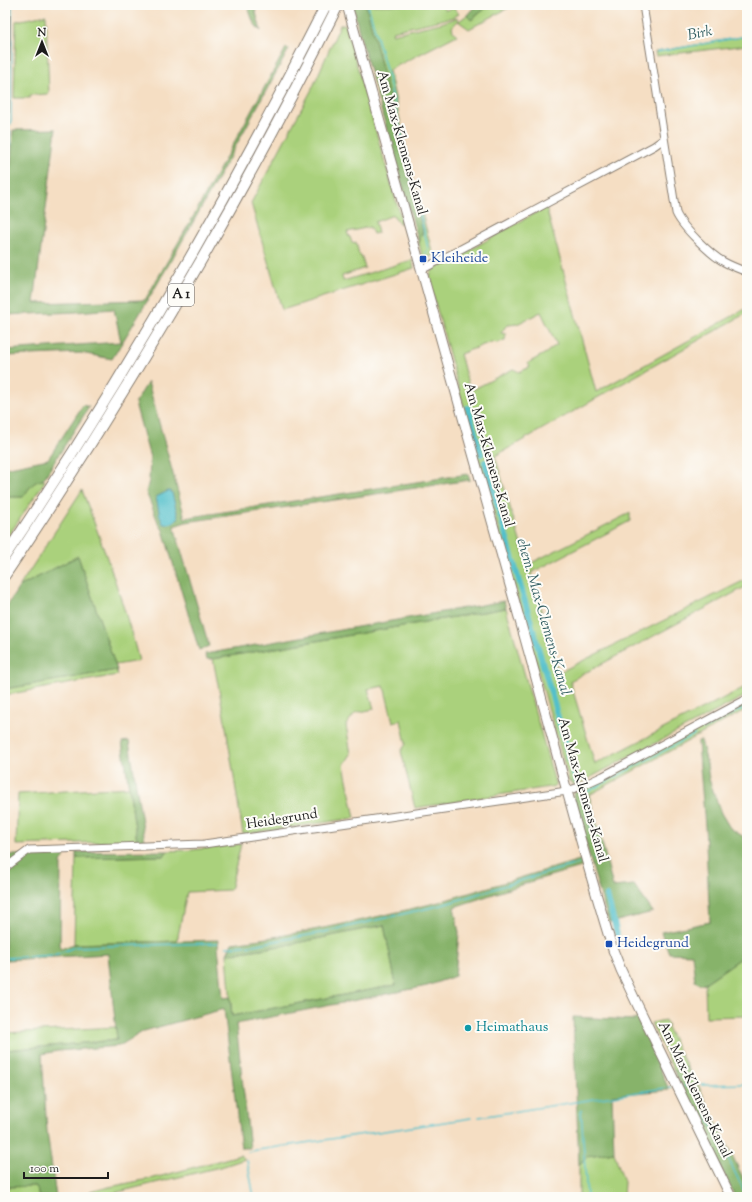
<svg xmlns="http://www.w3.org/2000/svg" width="752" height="1202" font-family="'Sorts Mill Goudy',serif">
<rect width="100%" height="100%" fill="#fdfcf7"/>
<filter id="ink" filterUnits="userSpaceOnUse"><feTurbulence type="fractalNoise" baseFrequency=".025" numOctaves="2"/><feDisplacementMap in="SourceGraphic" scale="8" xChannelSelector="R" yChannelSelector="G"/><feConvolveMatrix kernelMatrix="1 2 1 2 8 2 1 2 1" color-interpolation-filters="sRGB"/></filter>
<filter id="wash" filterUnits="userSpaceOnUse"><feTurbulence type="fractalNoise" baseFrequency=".012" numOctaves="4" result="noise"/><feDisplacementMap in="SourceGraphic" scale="16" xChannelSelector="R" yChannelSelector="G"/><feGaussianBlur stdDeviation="0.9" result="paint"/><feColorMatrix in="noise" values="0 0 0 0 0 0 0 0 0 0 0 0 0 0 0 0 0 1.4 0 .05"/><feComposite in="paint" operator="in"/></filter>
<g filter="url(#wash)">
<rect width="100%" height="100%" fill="#f5dec3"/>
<path fill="#aad17b" stroke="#63764c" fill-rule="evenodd" d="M366,5H442L445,10L454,8L459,14L454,17L393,31L392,34L441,23L457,18L459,21L467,15L471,20L490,5H514L469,29L458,21L452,27L453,31L457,35L389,70L413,179L433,255L428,258L422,256L419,243L423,230Z
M46,15L49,94L30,95V98H14L16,21Z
M345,24L401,218L400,224L393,215L375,222L378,233L373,234L370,227L347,232L349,237H350L352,243L356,242L359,254L361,255L365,268L342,276L343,281L412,260L414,268L282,310L251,203L312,89L340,25Z
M747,36V45L656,56L655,52Z
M546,207L596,392L747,308V313L743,315L495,456L527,565L630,513V521L531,573L558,673L747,579V586L570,681L595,764L747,686V695L595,775L580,783L574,785L569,781L470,430L429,280C431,266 438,266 450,261ZM541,312L557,345L552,348L546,353L528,363L530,367L519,372L513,369L470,391L460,354L491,342L498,343L505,340L506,334L501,333L506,326L509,325L517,324Z
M43,480L45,481L5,541V493L7,497H23C29,489 32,481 43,480Z
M82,490C103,546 124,602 139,661L115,665L78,556L19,587Z
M506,608L556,786L415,808L401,751L406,744L401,720L393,722L384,686L368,689L374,709L355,713L346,725L351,754L344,765L355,818L252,833L243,834L225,721L213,659Z
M116,670L118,675L5,695V689Z
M747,701V709L589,795L582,790Z
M129,787L137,841L16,845L18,794Z
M241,844L230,890L187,892L177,941L74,944L76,858L164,856L167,851L191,850Z
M384,925L396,985L232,1016L227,954L287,945Z
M747,954V1016L706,1017L705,983Z
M665,1020L668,1026L667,1027L687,1067L674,1071L651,1023Z
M116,1027L117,1040L5,1050V1033Z
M614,1152L624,1182L623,1197H579V1165L587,1156Z
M240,1155L245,1159L224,1166L98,1197H71L109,1187L154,1178Z
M36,1186L39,1197H5V1187Z"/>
<path fill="#87b36b" stroke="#526844" d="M248,5H254L261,31C253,25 250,14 248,5Z
M353,5H366L423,230L419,243L359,32Z
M476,5H490L471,20L467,15Z
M286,48L289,49C232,153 175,258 112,359L81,353L5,356V350L121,342L114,309L76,312L5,315V185L11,164L13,130L56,129L34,303L145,300L197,210Z
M148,382L185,518L468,474L470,480L186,522L174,526L209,646L199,650L163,530L158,522L146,492L149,481L150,458L135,403Z
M83,405L89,407L43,480C32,481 29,489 23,497H7L5,493V468L48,459Z
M78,556L117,670L5,689V609L19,587Z
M504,601L506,608L213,659H207L205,654Z
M701,740L707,764L709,779L721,813L730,828L747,839V954L705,983L700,984L695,981L692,954L669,953L661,932L710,922L705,826L698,743V741Z
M129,741L145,841H137L122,742Z
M582,790L589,795L604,850L613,887L634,885L653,912L609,923L594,873L573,797L574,793Z
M167,851L164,856L76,858V852Z
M64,853V858L61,863L60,949L74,944L219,940L218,946L223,998L230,997L232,1016L396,985L384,925L287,945L227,954L232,943C302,934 371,919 439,902L583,859L585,866L536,880L454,907L459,933L455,976L427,986L236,1024L250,1148H241L224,1009L144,1031L119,1046L58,1051L42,1054L47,1131L56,1197H39L36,1186L5,1187V1050L117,1040L108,954L5,960V855H31Z
M573,1017L634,1020L639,1018L669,1090L612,1095L614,1152L587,1156L579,1165Z
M687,1067L699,1087L747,1186V1197H735L674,1071Z"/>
<path fill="#52c0cb" stroke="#376e74" d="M168,491H171L172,493L178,516V519C173,523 169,525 163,524L160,517L156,497Z"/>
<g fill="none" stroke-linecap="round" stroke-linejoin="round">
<path stroke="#52c0cb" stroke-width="1.5" d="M368,5L387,73L428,248L426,253
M657,52L747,36
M11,124L12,5
M5,188L9,170L10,131
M703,729L747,706
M594,859L598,858L599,855L583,795L585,793L695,734
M226,947L253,945L320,933L442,905L532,877L580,863
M5,958L54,955L75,947L218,943
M702,1085L747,1084
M684,1086H695
M694,1086L713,1127
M581,1110L587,1197
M479,1117L671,1087
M716,1134L747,1197
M248,1152L251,1151L471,1118
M247,1160L254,1197"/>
<path stroke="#52c0cb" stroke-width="6" d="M468,408L481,454
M485,462L576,780
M607,896L617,934"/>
</g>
</g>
<g filter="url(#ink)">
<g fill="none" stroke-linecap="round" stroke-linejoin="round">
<defs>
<path id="minor" d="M643,5L676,213C682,227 711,255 724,262C731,266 739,269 747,272
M5,112L6,44V5
M422,269L427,267L654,146L664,139
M5,868L29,850L204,844L567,791L579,787L603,776L747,699"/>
<path id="major" d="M347,5C409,223 469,442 531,660C558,757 583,854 613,950L621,970L637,1004L731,1197"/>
<path id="highway" d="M5,556C124,379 230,195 326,5
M5,575C128,392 240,202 338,5"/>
</defs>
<use href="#minor" stroke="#887d70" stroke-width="9"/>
<use href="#major" stroke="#887d70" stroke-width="11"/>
<use href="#highway" stroke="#887d70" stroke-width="12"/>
<use href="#minor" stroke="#fff" stroke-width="7"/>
<use href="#major" stroke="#fff" stroke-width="9"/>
<use href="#highway" stroke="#fff" stroke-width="10"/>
</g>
</g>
<g fill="#1a4fb4" stroke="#fdfcf7" stroke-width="1.5">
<rect x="419" y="255" width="8" height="8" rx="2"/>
<rect x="605" y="940" width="8" height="8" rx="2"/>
</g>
<circle fill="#0f9aa8" stroke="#fdfcf7" stroke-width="1.5" cx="468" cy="1028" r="4"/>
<g text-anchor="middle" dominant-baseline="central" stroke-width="4" stroke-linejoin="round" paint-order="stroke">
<rect fill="#fdfcf7" stroke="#605f5e" stroke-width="1" x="168" y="284" width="26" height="22" rx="3"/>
<g font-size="13" font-weight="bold" fill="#1c1c1c">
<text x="181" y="295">A 1</text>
</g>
<g font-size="14" fill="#1c1c1c" stroke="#fdfcf7">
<text transform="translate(401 143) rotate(74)">Am Max-Klemens-Kanal</text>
<text transform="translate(488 455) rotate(74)">Am Max-Klemens-Kanal</text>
<text transform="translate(582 790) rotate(74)">Am Max-Klemens-Kanal</text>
<text transform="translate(282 820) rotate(-9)">Heidegrund</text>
<text transform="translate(694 1090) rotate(64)">Am Max-Klemens-Kanal</text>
</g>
<g font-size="14" fill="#164399" stroke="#fdfcf7" text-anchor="start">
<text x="431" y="259">Kleiheide</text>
<text x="617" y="944">Heidegrund</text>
</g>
<g font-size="14" fill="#0d838f" stroke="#fdfcf7" text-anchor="start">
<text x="476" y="1028">Heimathaus</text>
</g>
<g font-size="15" font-style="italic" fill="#325e62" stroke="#fdfcf7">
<text transform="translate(700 34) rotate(-11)">Birk</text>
<text transform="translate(543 617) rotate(74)">ehem. Max-Clemens-Kanal</text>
</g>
</g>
<rect width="752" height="1202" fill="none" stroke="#fdfcf7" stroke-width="20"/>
<g transform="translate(42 42)" stroke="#fdfcf7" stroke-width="3" paint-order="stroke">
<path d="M0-3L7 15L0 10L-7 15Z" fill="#1c1c1c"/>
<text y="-6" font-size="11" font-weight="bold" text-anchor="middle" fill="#1c1c1c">N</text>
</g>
<path d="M24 1172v6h84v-6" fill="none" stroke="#1c1c1c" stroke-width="2"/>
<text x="30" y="1172" font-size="12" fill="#1c1c1c" stroke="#fdfcf7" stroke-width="3" paint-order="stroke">100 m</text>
</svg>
